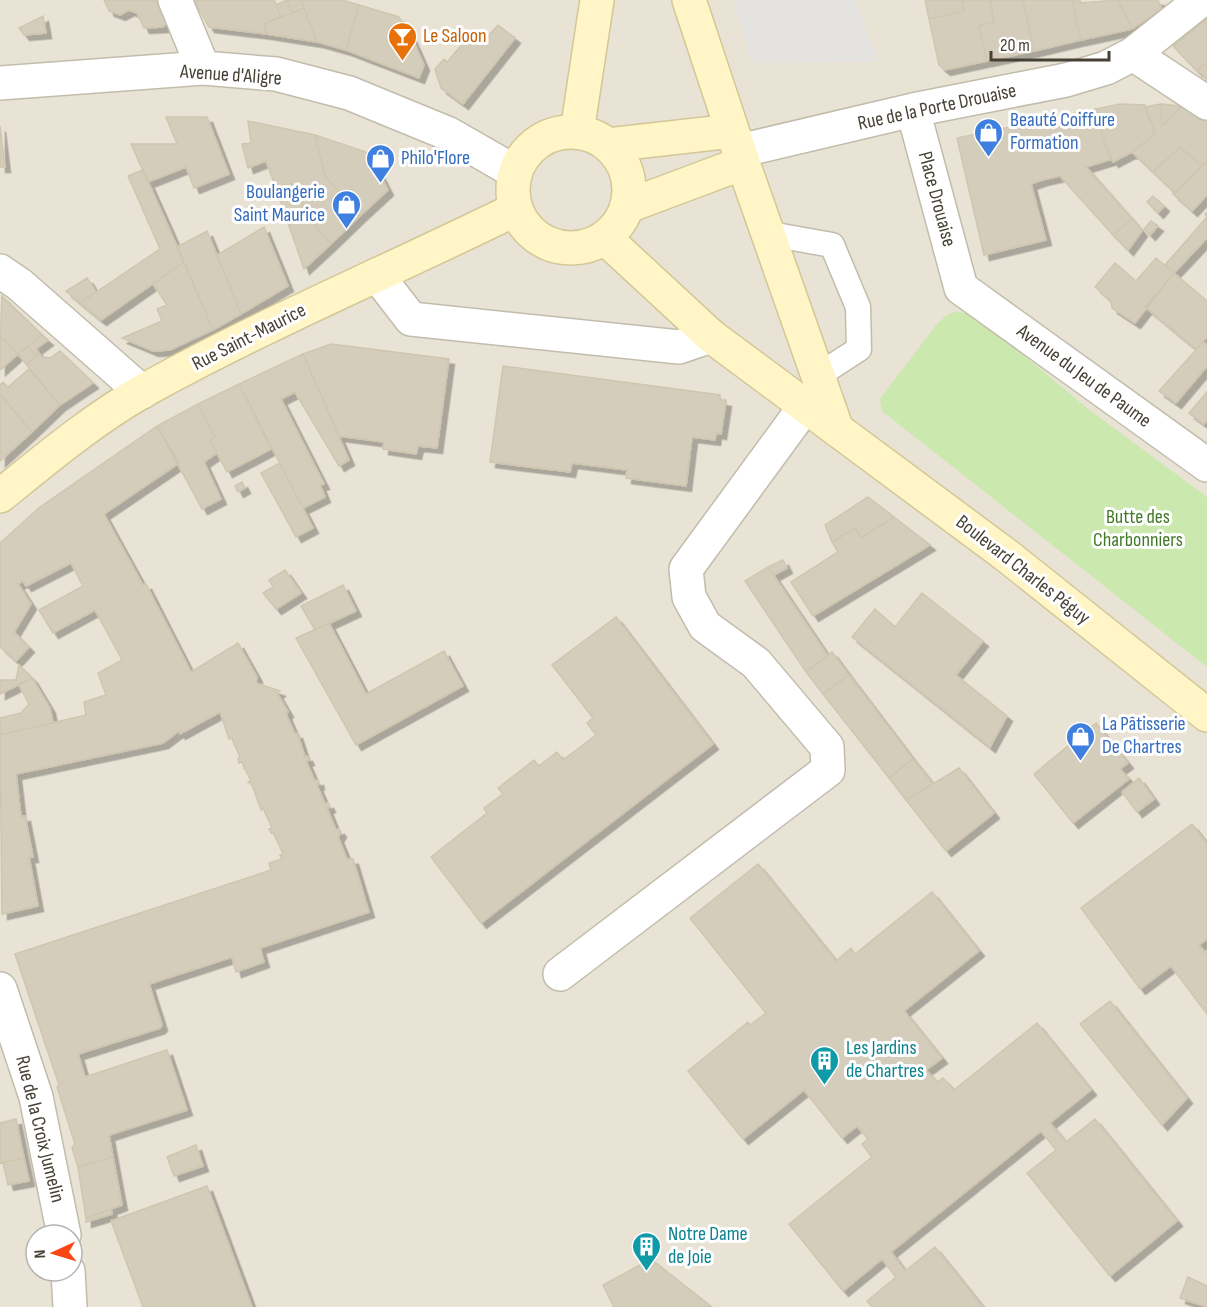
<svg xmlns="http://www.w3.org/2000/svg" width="1207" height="1307" font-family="'Sofia Sans Condensed',sans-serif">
<defs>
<filter id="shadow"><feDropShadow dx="5.5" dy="5.5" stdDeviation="0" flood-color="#0004"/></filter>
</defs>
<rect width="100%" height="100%" fill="#f4f1e7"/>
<path fill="#e8e3d5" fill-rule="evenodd" d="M0,0H1207V1307H0ZM36,1235H72V1271H36Z"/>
<path fill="#cbe8af" d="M955,312L969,313L991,328L1087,408L1207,497V667L882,411L880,399L937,324L947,315Z"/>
<path fill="#e5e3df" d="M733,0H855L878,62L752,63Z"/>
<path fill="#d5cdbc" stroke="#d0c6af" stroke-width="1.5" filter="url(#shadow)" d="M104,0H161L170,20L163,27L144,28L137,13L129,10L120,15L109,11Z
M194,0H274L281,17L264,24L267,34L209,27Z
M287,0L292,13L281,17L276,5Z
M287,0H301L304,8L292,13Z
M301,0H342L359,5L346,50L317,42Z
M925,0H962L964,11L929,19Z
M962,0H990L994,22L979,26L987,61L945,70L939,65L929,19L964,11Z
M990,0H1023L1034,51L987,61L979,26L994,22Z
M1023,0H1072L1081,40L1034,51Z
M1072,0H1080V3L1118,0L1132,29L1081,40Z
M1118,0H1158L1162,9L1132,29Z
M359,5L399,17L404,26L406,25L424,65L419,78L346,50Z
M304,8L317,42L267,34L264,24Z
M43,16L46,33L24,35L19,28Z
M1207,19V62L1197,71L1173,46Z
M498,25L515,38L463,104L441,88L435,69L444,59L447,62L470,35L481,44Z
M1207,62V79L1197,70Z
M1120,104L1145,105L1155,134L1132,152L1113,162L1104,142L1096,109Z
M1161,104L1182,106L1162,126Z
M1161,104L1162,126L1182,106L1196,111L1207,121V161L1202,166L1180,147L1153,172L1132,152L1155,134L1145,107Z
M1096,109L1104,142L1112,159L1086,167L1132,219L1113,235L1060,176L1042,180L1031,184L1046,240L984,255L957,138Z
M166,117H207L229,174L194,188L186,167L148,182L131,144H177Z
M248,121L315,135L325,176L360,216L331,244L313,223L291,183L276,188L266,161L248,168L242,144L251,143Z
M0,126L5,167H0Z
M315,135L369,153L388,190L360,216L325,176Z
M1180,147L1202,166L1175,193L1153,172Z
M1207,161V195L1192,211L1173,194Z
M143,170L184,262L101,320L80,303L160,249L128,176Z
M291,183L313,223L331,244L304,269L276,188Z
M1153,196L1164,206L1158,213L1147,202Z
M1207,212V238L1174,273L1165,265L1207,217L1205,214Z
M1132,219L1142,231L1128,250L1113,235Z
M1151,221L1158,226L1150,235L1144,229Z
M264,227L288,286L241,314L217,255Z
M207,231L241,314L213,330L177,247Z
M1156,258L1174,273L1135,323L1112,308L1111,301L1095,287L1115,263L1136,281Z
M184,262L213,330L170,350L153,351L122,338L162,321L157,309L167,305L153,284Z
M1174,273L1207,301V337L1196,349L1145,307Z
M87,278L96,292L80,303L66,291Z
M2,296L42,335L18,354L4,339L0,342Z
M42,335L48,340L36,349L39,353L36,356L28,346Z
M4,339L18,354L0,370V342Z
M1203,342L1207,345V366L1176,403L1159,391Z
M331,344L449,359L437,448L418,446L416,454L383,449L384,442L339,436L303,354Z
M28,346L36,356L26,364L18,354Z
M60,351L93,383L60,405L26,364L39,353L42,357L50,358Z
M303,354L349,460L339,466L295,392L281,399L324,484L320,485L325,497L303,508L239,384Z
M503,366L720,395V400L726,401L721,434L716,433L715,440L692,437L686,486L626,478L627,470L572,463L570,472L490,462Z
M29,369L60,405L32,432L0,394V385L3,382L8,387Z
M239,384L271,449L227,472L210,440L215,437L198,404Z
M1207,392V421L1204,424L1189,413Z
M0,394L32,432L0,461Z
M198,404L215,437L210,440L217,453L204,462L221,499L202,509L157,426Z
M157,426L179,463L104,514L143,585L146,584L191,672L238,643L257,677L256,683L280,691L277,693L288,712L286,714L295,734L297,733L305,757L307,756L309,760L306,761L315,781L318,780L319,784L317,785L325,804L328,803L330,807L327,808L336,830L339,829L341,832L338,837L347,859H353L369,912L260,948L264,962L236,972L232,957L149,984L162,1025L160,1028L78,1054L85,1077L167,1050L187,1110L109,1135L113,1157L78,1167L72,1148L75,1144L57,1087L59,1085L15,954L271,870L269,863L285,858L282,859L280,855L283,854L273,832L271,833L269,829L272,828L263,808L261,810L252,785L248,782L251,781L242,762L239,763L238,759L240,758L232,738L229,739L220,712L180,734L179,731L163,743L16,774L21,817L25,816L33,857H29L38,906L2,914L0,735L86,715L84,702L106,695L98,673L122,660L95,610L53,633L39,610L83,586L71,563L26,586L23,581L18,584L31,604L14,632L29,647L16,661L0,647V543L40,507Z
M280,463L313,528L296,537L261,473Z
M242,482L245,488L238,492L235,486Z
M868,497L894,517L861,538L855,528L832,542L825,525Z
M894,517L930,545L813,616L791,582L838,552L832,542L855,528L861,538Z
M783,560L787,568L774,575L768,567Z
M768,567L828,656L806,672L745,581Z
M285,570L301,593L276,609L263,593L273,587L269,580Z
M343,585L356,611L315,630L301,606Z
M922,593L983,641L956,675L1007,716L990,747L852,637L875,609L895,627Z
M616,617L713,744L481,923L431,857L487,813L484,808L503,794L498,788L534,760L539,766L557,752L563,760L596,735L587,723L593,718L552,665Z
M329,623L366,694L444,651L463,686L356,745L296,638Z
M832,652L849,675L823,694L806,672Z
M19,665L32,678L0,694V680H16Z
M849,675L913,759L889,778L823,694Z
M32,678L50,708L53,723L0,735V718L21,713L29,704L19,685Z
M1096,723L1128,763L1120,769L1129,779L1073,823L1034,774Z
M913,759L933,784L906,800L889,778Z
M959,768L994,813L946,851L906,800Z
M1139,778L1154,799L1137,812L1122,792Z
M1192,824L1207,844V939L1199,945L1207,955V1014L1171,966L1140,989L1081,908Z
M758,864L836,961L851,948L855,954L932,892L979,951L904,1011L942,1058L926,1070L937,1082L943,1078L954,1090L1037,1023L1091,1090L1050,1123L1066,1142L1095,1119L1177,1221L1110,1276L1027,1173L1056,1150L1041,1131L891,1252L905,1271L935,1247L983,1307H872L867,1301L896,1277L882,1259L843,1291L789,1224L872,1157L862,1144L868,1139L857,1126L842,1138L804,1090L743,1139L688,1071L748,1022L750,1025L766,1013L690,918Z
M1110,1001L1187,1098L1162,1125L1080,1024Z
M16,1119L24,1158L0,1163V1123Z
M196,1145L203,1166L174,1176L167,1157Z
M113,1157L122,1205L86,1218L78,1167Z
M24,1158L29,1181L8,1185L3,1162Z
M207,1186L252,1307H143L111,1221Z
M111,1209L112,1214L86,1222V1218Z
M651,1259L712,1307H614L603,1285Z
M1188,1277L1207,1286V1307L1180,1298Z"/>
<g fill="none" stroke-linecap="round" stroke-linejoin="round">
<defs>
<path id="lane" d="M770,234L832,245L858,307L859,349L819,375"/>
<path id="street" d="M175,0L203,68
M1133,54L1207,103
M0,83L203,68L276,74L349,93L449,134L515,172
M913,110L961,288L1207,465
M739,151L913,110L1066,80L1106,68L1133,54L1201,0
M0,271L19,284L142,392
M377,275L411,319L679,347L711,336
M560,974L828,770L827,747L756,663L705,626L689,597L686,569L806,405
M0,989L36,1097L64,1235
M68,1271L70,1307"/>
<path id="secondary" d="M689,0L743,163L837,430
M513 190a58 58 0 1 1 116 0a58 58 0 1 1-116 0Z
M577,132L597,0
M608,145L732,131
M628,206L743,163
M605,238L711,336L1006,555L1207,715
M0,496C46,459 92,420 143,391C264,324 392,270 516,209"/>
</defs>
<use href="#lane" stroke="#c2bcac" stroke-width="27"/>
<use href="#street" stroke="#c2bcac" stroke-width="36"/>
<use href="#secondary" stroke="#d4c797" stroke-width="36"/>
<use href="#lane" stroke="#fff" stroke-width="24"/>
<use href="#street" stroke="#fff" stroke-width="33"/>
<use href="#secondary" stroke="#fff5c6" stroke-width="33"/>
</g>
<defs>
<symbol id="bar-pin" viewBox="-11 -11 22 30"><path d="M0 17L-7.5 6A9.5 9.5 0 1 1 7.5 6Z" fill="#e8710a" stroke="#fff"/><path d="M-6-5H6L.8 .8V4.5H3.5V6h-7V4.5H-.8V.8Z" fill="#fff"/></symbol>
<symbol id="shop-pin" viewBox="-11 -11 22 30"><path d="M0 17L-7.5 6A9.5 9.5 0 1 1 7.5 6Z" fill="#3f7fe0" stroke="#fff"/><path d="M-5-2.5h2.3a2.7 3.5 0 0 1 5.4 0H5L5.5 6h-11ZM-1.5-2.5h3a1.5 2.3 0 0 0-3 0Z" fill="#fff"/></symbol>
<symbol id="building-pin" viewBox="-11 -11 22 30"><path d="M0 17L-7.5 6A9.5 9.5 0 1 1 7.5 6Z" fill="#0f9aa8" stroke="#fff"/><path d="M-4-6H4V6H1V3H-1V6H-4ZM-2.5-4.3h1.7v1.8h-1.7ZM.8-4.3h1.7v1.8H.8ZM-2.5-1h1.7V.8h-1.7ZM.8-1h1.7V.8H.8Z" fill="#fff"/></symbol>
</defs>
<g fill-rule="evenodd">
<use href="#bar-pin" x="386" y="20" width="33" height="45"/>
<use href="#shop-pin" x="972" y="116" width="33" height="45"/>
<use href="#shop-pin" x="364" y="142" width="33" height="45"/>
<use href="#shop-pin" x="330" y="188" width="33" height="45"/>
<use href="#shop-pin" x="1064" y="720" width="33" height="45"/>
<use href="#building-pin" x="808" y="1044" width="33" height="45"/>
<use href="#building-pin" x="630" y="1230" width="33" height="45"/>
</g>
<g text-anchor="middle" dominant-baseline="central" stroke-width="6" stroke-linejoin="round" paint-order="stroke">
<g font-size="20" fill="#c56008" stroke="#fff" text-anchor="start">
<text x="423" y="36">Le Saloon</text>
</g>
<g font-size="20" fill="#474136" stroke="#fff">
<text transform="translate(231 75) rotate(4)">Avenue d'Aligre</text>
<text transform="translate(937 107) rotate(-12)">Rue de la Porte Drouaise</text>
<text transform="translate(937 199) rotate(75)">Place Drouaise</text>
<text transform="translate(249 337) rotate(-27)">Rue Saint-Maurice</text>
<text transform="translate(1084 376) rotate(36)">Avenue du Jeu de Paume</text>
<text transform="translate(1023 570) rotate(38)">Boulevard Charles Péguy</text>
<text transform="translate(40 1129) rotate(76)">Rue de la Croix Jumelin</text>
</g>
<g font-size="20" fill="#366cbe" stroke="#fff" text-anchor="start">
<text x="1010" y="120">Beauté Coiffure<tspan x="1010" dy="23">Formation</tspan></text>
<text x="401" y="158">Philo'Flore</text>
<text x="325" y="192" text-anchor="end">Boulangerie<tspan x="325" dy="23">Saint Maurice</tspan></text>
<text x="1102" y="724">La Pâtisserie<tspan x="1102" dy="23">De Chartres</tspan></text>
</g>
<g font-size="20" fill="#427928" stroke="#fff">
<text x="1138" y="517">Butte des<tspan x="1138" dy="23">Charbonniers</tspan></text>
</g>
<g font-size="20" fill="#0d838f" stroke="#fff" text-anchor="start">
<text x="846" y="1048">Les Jardins<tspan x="846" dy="23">de Chartres</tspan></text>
<text x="668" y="1234">Notre Dame<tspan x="668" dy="23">de Joie</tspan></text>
</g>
</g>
<g transform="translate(54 1253) rotate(266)"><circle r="28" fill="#ffffff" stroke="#b5b3af" stroke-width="1.5"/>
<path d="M0-4.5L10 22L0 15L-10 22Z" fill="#fb4716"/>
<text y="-9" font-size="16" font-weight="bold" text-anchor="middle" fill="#474136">N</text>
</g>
<path d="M991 51v9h118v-9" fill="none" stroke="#474136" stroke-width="3"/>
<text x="1000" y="51" font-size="18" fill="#474136" stroke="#ffffff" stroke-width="4.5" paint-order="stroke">20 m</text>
</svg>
